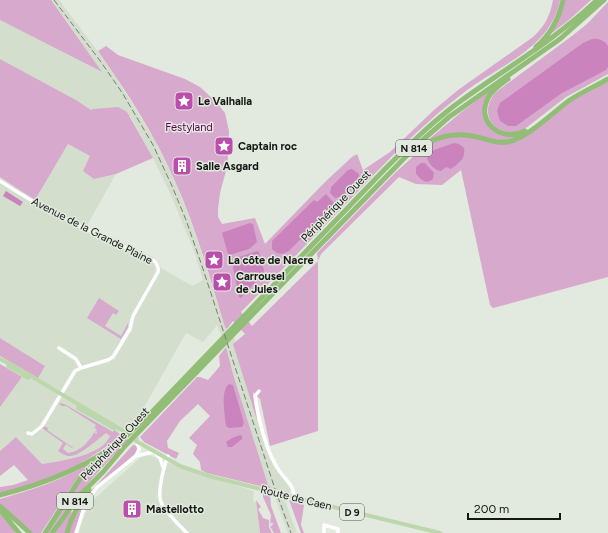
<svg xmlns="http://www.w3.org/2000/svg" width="608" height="533" font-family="Figtree,sans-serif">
<rect width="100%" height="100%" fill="#e2e9de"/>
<path fill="#d3decd" d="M51,0H59L108,65L153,137L175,181L195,233L225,327L235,339L271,460L292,489L290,493L272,489L268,485L233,374L226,347L217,325L203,342L186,333L139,416L96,450L78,458L42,464L16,437L0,451V407L22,377L45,366L0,338V177L35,200L68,144L90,156L94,179L116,174L86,227L153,257L158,261L161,268L192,286L203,280L193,248L170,193L153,158L130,116L92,111L76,100L0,59V20L101,72Z
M148,455L193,472L254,491L253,500L254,502H256L260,533H79L82,520L92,501L141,457Z
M275,497L284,498L297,533H288Z"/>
<path fill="#d7a9cd" d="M0,0H51L102,72L0,20Z
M553,0H560C551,49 497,66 462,94C438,112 416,133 394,154L241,312L252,326L318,261L317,253L396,172L416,154L432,144L433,142C442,138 453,135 463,136C485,138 495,149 518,141L575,99L608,82V277L493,308L490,305L461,170L442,185L416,184L399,177L321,254L318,261V431L270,446L260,399L253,392L257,420L233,344L245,334L233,321L227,329L225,327C210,278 196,228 175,181C155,135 127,92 98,51L106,46L118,55L185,79L200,87L218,104L225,113L229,131L228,156L227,167L220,193L218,209V217L222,224L255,218L265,244L326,181L352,157L357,154L363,170L390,152L434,110L458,90L533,37C545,26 550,16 553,0Z
M564,0H591L569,20L548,36Z
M608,2V74L566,97L522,131C494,139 477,113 496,92L572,36L587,24Z
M0,59L76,100L91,110L93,109L118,107L127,112L153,158L116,174L94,179L83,171L90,156L68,144L35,200L0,177Z
M491,90L484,114C498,131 499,139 523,135L502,142L468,134L430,140L429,139L464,110Z
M99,298L119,311L116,315L113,313L105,326L121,336L128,323V327L121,339L87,318Z
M0,338L45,366L38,378L0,356Z
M226,347L233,374L268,485L272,489L207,473L201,470L200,462L193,454L197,445L189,438L210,416L198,404L180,421L167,441L168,448L179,453L176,459L144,442L140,437L197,377H200L208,380L220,366L219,356Z
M0,364L22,377L0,407Z
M61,403L66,405L113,432L114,430L122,435C96,455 67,473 36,484C24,488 12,490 0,493V487L13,485L28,480L14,465L0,476V451L16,437L42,464C60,461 102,456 110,436L106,433C98,439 79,457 69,456C65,456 61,453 58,451L63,443L42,428L44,426L48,428L47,430L72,447L74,445L72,448L66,444L63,449L68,453C82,451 89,441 96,430L95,433L97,434L96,428L94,429L96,425L66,406H62L59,404Z
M127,439L129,440C100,469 72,499 49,533H47L82,477L97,462Z
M133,445L137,446L138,450L137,452L92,491L82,508L75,533H69L75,515L91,491Z
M87,465L88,466L78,477L41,533H32L0,503V499C31,490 60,481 87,465Z
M263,493L270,495L271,506L281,533H274L271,528L274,530L270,527L273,524L272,522L270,525L271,515L263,497Z
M256,500L261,507L258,509L263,518L269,520V527L272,533H260Z
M289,500L304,505L301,525L304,533H301Z
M70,511L72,512L65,533H55Z
M0,514L14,530L15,533H0Z"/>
<path fill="#cb83be" d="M592,39C599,38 605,41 608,46V67L606,70L562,93L516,126H508L500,121L497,111L500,103L583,43Z
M454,143L459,144L464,148C466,159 459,163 451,169L446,167L441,171C434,170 429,164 427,158L432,151L437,149Z
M421,163H425L434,173L433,179C425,185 422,180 416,174V167Z
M352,169L359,174C360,181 343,198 335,198L330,193L331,187L348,170Z
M6,191L23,202L20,206L3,196Z
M326,194L334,203L333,206L289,251L283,254L277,253L272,249V241L314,200L317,202Z
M250,223L253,224L257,242L249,249L230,255L228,254L222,233L224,232Z
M257,251L259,252L264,270L263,274L241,298L239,297L232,262L234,259Z
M229,384L233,385L244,423L242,427L229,428L226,426C225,415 220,391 229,384Z
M240,435L242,436V439L232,447H228L226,442L232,438Z"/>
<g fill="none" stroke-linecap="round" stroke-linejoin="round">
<path stroke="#c3cac0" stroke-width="4" stroke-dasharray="4 2" stroke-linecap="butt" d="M126,433L138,440"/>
<path stroke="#fff" stroke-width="3.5" d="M0,181C48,213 100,236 153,260C157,263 159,266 158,272L133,316L130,329L113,357L108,360L81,368L75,371L42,426L32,434L28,433
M59,348L76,359L81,368
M259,391L255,396C258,419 266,452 280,472C286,480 295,487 294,498
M155,453L160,458L163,467
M136,456L139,449L137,442
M168,456C164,466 157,492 161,502C165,512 179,525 187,533
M76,533L84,508L89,498L97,487L136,456L153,452
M324,533V525L338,529V533"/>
<path stroke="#bdd7ad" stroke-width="4" d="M0,359L14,366L125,432
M8,366L28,378
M78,408L114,428
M136,441L180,466L209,476L288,496L440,533"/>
<path stroke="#91bd77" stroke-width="5" d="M536,47C551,34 559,19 563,0
M508,79C501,84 492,90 488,98C475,123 503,143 525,131
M414,152C432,137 455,131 477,137C487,139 496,144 507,142C527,139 553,112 570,100C582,92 596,86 608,79
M0,495C44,484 86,468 122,440C132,431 141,422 151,413L385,169C409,145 434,120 462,100C508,67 556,39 597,0
M0,506L30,533
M0,510L19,533
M45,533L81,477L100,458
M52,533L79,496L103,472L125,446L417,145L449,117L560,39L604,0
M67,533C71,517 79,503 89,490"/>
<path stroke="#787c75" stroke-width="1" stroke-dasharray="6 3" stroke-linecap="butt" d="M54,0L101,62L123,94L153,145L172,186L186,220L201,263L274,486L291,533"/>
</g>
<defs>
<symbol id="sight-square" viewBox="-11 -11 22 22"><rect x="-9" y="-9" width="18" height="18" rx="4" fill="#bb4dac" stroke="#e2e9de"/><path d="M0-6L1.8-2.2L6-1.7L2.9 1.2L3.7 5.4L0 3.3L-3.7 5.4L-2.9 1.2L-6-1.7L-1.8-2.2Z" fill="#fff"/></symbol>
<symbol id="building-square" viewBox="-11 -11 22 22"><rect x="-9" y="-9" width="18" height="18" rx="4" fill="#bb4dac" stroke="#e2e9de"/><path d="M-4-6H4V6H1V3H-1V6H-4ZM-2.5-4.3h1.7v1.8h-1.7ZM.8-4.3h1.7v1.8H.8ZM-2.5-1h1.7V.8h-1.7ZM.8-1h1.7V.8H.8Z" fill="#fff"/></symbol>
</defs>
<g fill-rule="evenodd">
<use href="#sight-square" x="173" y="90" width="22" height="22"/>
<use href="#sight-square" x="213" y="135" width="22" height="22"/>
<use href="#building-square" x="171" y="155" width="22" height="22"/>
<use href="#sight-square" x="203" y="249" width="22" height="22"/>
<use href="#sight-square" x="211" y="271" width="22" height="22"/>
<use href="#building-square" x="121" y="498" width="22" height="22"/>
</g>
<g text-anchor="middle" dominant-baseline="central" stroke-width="3" stroke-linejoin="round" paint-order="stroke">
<g fill="#e2e9de" stroke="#525651" stroke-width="1">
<rect x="396" y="140" width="36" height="16" rx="3"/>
<rect x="57" y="493" width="36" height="16" rx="3"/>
<rect x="340" y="504" width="24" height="16" rx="3"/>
</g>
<g font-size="10" font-weight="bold" fill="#151714">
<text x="414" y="148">N 814</text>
<text x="75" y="501">N 814</text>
<text x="352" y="512">D 9</text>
</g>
<g font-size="11" font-weight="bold" fill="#151714" stroke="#e2e9de" text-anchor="start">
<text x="198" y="101">Le Valhalla</text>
<text x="238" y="146">Captain roc</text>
<text x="196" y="166">Salle Asgard</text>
<text x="228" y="260">La côte de Nacre</text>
<text x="236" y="276">Carrousel<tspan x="236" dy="13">de Jules</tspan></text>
<text x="146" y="509">Mastellotto</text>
</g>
<g font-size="11" fill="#5b0052" stroke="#e2e9de">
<text x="189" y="127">Festyland</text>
</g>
<g font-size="11" fill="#151714" stroke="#e2e9de">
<text transform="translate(336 206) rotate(-46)">Périphérique Ouest</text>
<text transform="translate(92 231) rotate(27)">Avenue de la Grande Plaine</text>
<text transform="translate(115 444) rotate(-47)">Périphérique Ouest</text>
<text transform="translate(296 498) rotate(14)">Route de Caen</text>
</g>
</g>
<path d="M468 513v6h92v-6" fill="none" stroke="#151714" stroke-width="2"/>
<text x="474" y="513" font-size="12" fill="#151714" stroke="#e2e9de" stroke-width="3" paint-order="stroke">200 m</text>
</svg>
